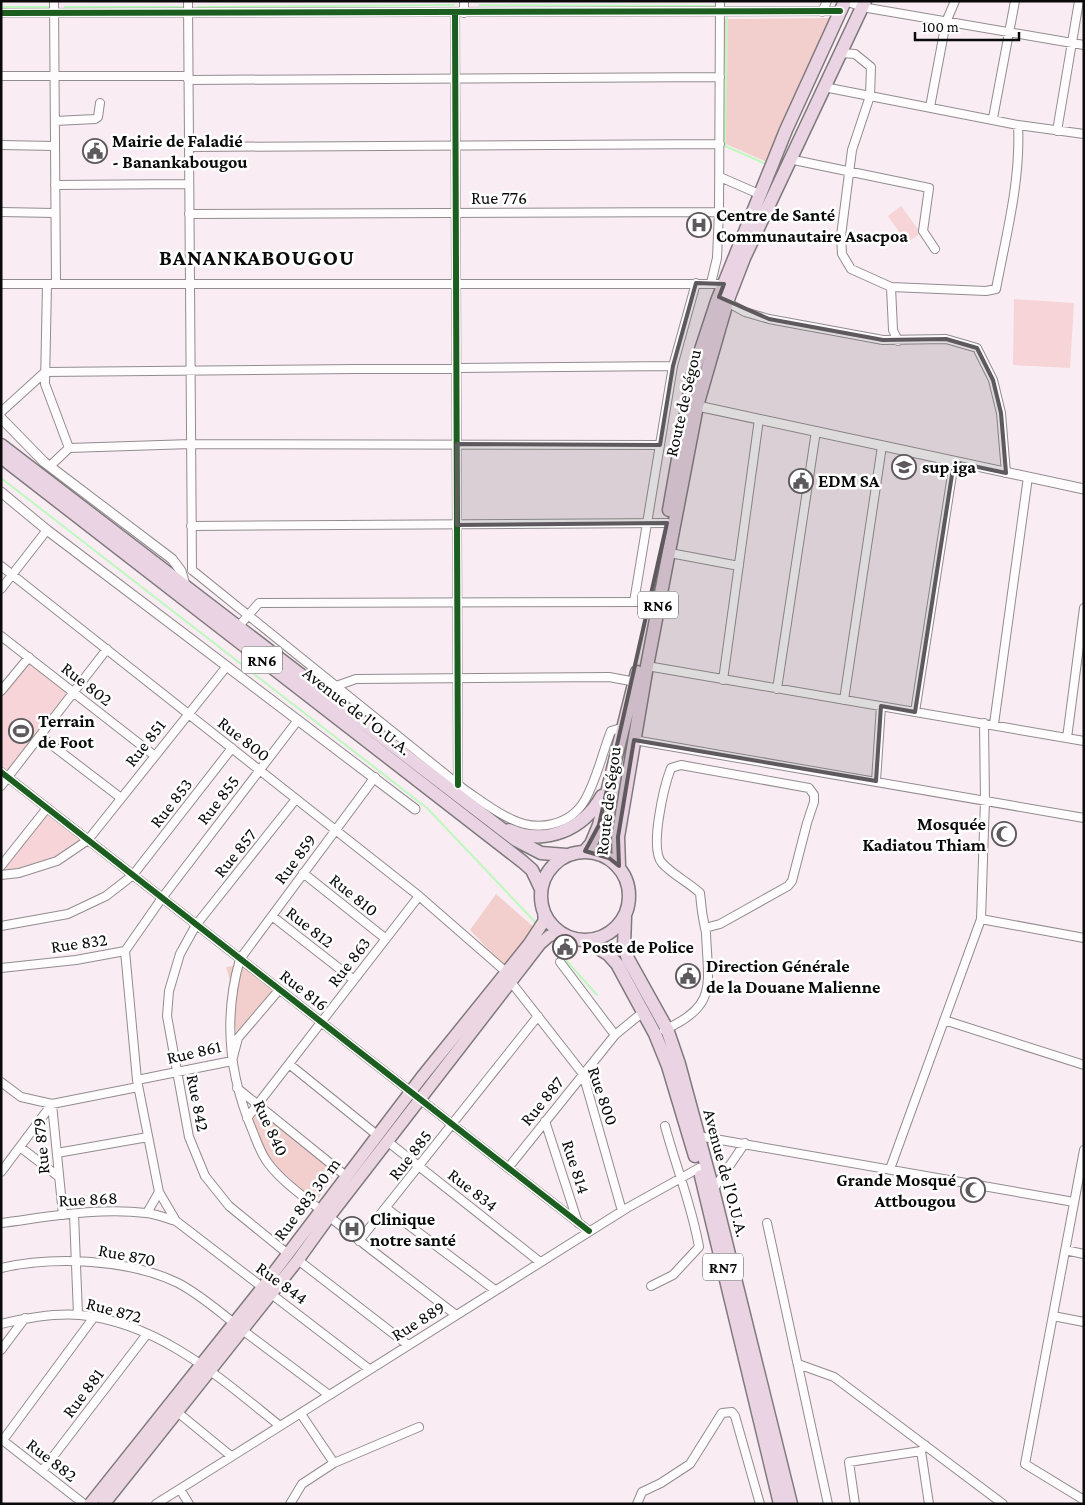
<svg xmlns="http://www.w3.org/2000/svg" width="1085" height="1505" font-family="'Crimson Pro',serif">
<rect width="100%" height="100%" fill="#f9edf3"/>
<path fill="#f2cfcc" d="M831,18L769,163L726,144L724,19Z
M496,894L536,929L504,966L470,930Z
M246,964L277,992L238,1038L234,1022L236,1001L226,967Z
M259,1110L336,1172L316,1202L271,1162L249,1118Z"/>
<path fill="#f6d4d7" d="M901,206L921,233L907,243L888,216Z
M1014,299L1074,303L1070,368L1013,365Z
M29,661L69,693L8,773L1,768V694Z
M49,809L87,838C55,862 40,865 1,873V860Z"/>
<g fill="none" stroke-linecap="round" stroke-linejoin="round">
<path stroke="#bef8bf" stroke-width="2" d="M479,5L715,6
M1,7H51
M65,7H182
M198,7L454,5
M727,18L725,146L766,164
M1,478L427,808L536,923
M556,949L597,995"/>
<defs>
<path id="minor" d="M54,1L56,284
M188,1L192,570
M464,1V13
M846,1L862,7L1084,45
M822,12L827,1
M1,13L840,11
M455,13L458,785
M841,53L855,54L871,67L870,96L1018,125L1084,134
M1,76H188
M188,80L720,77
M824,87L870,96L852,150L841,236L842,254L851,269L891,287L893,330L898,341
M930,107L946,22L955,1
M993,118L1015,1
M55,121L95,119L98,117L100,103
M1057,131L1079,1
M1,145L55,146
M189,147L720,144
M789,159L929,188L923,231L935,249
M720,177L759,194
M55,185L189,184
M1,212L55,213
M189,214L719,212
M711,283L717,258L719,212L720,1
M1,284H724
M47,284L45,384L69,448
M891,287L986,291L996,289C1006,236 1021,180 1018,125
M727,302L745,312L769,319L883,340L946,339L977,348L993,380L1001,413L1006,473
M1,412L45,372L673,366
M50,466L69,448L191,444L660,445
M191,526L667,523
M670,553L739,566
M1,566L419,896L505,971
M192,570L465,790C480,800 495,812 511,819C537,832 570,826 585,800C597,779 602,754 611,731L624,727
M1,589L47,530
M634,602L673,366L696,283
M238,627L259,603L650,602
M1,636L155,756
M647,666L1084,741
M723,680L759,419
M336,686L356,679L609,677L636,682
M777,689L816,431
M1,691L29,657
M844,700L882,446
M915,712L954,462
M994,724L1028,477
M40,736L121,798
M1067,738L1084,608
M634,740L1084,818
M1,772L589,1231
M375,777L240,959C223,1018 229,1076 253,1132C257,1142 261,1154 268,1163C283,1183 307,1199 327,1215C370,1249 413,1282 456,1315
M876,781L881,706
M1,786L107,649
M1,866L47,808
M303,873L386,939
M1,875L19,873L57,861L88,840L227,666
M272,916L354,980
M981,919L1084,938
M1,926L68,914L106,896L133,875L232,748
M125,951L137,1080L159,1192L176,1221
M560,962L615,1035
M1,968L76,960L125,951L162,898L298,720
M511,982L583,1074L622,1211
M944,1020L1084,1065
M664,1030C718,1006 708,985 706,933C703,920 701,906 700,893C688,882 673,875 662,863C649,849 664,786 671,768L681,765L809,788L814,795V802L807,823L792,881L788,886L720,924L705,928
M289,1064L377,1135
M137,1080L232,1061L238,1038L279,990
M1,1082L21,1097L52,1104L138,1087
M237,1088L346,1176
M52,1104L63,1215
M247,1118L419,896
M545,1121L578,1223
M698,1136L1074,1202
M387,1141L540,1262
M20,1147L59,1177
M1084,1150L1025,1464L1084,1500
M57,1153L148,1137
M508,1168L615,1035L643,1012
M890,1169L981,919L985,800L984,723
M1,1172L52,1104
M713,1190L745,1143
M386,1208L495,1290
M147,1213L159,1192
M74,1214L78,1315
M1,1223C48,1217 99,1207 146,1213C156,1214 166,1218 176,1221L369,1369
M767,1223L828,1504
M359,1241L538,1016
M1065,1250L1084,1254
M288,1254L229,1206L205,1176L189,1137L167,1016L169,991L180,954L196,925L296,799
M298,1260L408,1345
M1,1268C54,1256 129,1259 178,1283C199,1294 216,1309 234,1323
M651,1286L673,1275L699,1247C692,1206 676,1167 665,1126
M1053,1316L1084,1322
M1,1324C26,1318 55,1313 80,1315C160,1323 220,1378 280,1426
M241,1329L329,1395
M1,1350L25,1318
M798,1364L834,1377L1003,1504
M176,1411L231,1456
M301,1414L334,1463
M1,1439L84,1504
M3,1440L94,1317
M921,1451L929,1504
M42,1471L147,1334
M180,1489L189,1504
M156,1504L627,1208L699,1168
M290,1504L302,1484L334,1463L419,1427
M637,1504L642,1492L661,1483L690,1464L722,1413L732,1412L735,1416L760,1504
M855,1504L849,1462L921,1451L925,1445"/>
<path id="tertiary" d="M693,405L1084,489
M1,418L44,462L172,559L181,571L185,585
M1,492L47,530L415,809"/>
<path id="primary" d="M90,1504L262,1288L421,1078L529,944L544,921V913
M104,1504L298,1260L329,1217L540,944L549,936L561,933"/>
<path id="trunk" d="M1,445L516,840L541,853L566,855
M1,457L523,862L532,870L541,889
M669,510L693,374L717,301L786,130L845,1
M509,830C545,846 583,830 602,796
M585,851L591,844L599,825L637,672
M541 896a44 44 0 1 1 88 0a44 44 0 1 1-88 0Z
M619,866L618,837L647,666L697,406L727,302L744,258L865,1
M625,917L624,946L628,959L667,1029L679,1064L713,1190L791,1504
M585,940L608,954L617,964L655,1034L668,1066L695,1156
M701,1176L780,1504"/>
</defs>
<use href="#minor" stroke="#928c8f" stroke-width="10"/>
<use href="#tertiary" stroke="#928c8f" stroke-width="11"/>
<use href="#primary" stroke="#7f7a7c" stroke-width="14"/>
<use href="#trunk" stroke="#7f7a7c" stroke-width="15"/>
<use href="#minor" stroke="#fefcfd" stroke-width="8"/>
<use href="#tertiary" stroke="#fefcfd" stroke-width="9"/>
<use href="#primary" stroke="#ebd6e2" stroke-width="11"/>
<use href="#trunk" stroke="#ead4e4" stroke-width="12"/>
<defs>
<path id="cycleway" d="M1,13L840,11
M455,13L458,785
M1,772L589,1231"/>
</defs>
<use href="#cycleway" stroke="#fff" stroke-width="9"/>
<use href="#cycleway" stroke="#1b5e20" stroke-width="6"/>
</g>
<path fill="#5e595c" fill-opacity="0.2" stroke="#5e595c" stroke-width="4" stroke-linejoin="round" d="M696,283L724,284L719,297L769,319L883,340L946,339L977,348L993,380L1001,413L1006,473L954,462L915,712L881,706L876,781L634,740L618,837L619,866L609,858L585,851L599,825L667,523L457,525V444L660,445L673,366Z"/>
<defs>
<symbol id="civic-ring" viewBox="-11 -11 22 22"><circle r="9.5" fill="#fff" stroke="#5e595c" stroke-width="1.5"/><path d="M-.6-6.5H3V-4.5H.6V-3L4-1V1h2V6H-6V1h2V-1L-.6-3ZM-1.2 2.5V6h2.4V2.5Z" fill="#5e595c"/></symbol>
<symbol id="hospital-ring" viewBox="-11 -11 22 22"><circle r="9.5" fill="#fff" stroke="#5e595c" stroke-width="1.5"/><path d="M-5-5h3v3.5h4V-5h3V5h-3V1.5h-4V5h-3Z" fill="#5e595c"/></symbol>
<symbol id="university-ring" viewBox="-11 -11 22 22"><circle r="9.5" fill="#fff" stroke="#5e595c" stroke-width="1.5"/><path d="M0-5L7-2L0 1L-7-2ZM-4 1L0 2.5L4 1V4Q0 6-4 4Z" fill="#5e595c"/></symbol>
<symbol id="stadium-ring" viewBox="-11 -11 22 22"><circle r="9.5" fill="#fff" stroke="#5e595c" stroke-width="1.5"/><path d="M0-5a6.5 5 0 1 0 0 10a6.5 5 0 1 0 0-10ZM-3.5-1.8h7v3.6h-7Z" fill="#5e595c"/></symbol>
<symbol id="mosque-ring" viewBox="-11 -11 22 22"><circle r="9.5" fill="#fff" stroke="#5e595c" stroke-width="1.5"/><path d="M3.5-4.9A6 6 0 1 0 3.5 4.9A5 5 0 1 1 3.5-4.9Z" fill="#5e595c"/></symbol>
</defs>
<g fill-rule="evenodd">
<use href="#civic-ring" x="81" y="137" width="28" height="28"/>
<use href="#hospital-ring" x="685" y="211" width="28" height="28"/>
<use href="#university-ring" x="890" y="453" width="28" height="28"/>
<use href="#civic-ring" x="787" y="467" width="28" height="28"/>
<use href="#stadium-ring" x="7" y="717" width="28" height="28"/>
<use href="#mosque-ring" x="990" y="820" width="28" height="28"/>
<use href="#civic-ring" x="551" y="933" width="28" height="28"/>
<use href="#civic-ring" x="674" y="962" width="28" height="28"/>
<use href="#mosque-ring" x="959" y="1176" width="28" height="28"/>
<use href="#hospital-ring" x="338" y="1215" width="28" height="28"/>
</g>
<g text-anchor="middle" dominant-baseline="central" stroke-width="5" stroke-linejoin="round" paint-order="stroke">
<g fill="#fff" stroke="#545454" stroke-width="1">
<rect x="638" y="591.5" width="40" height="27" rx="4"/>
<rect x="242" y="646.5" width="40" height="27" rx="4"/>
<rect x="703" y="1253.5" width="40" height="27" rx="4"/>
</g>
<g font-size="16" font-weight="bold" fill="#0a0a0a">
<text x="658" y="605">RN6</text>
<text x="262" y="660">RN6</text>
<text x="723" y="1267">RN7</text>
</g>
<g font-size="18" font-weight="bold" fill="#0a0a0a" stroke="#fff" text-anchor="start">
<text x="112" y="141">Mairie de Faladié<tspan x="112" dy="21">- Banankabougou</tspan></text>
<text x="716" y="215">Centre de Santé<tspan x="716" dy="21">Communautaire Asacpoa</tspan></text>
<text x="922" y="467">sup iga</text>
<text x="818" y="481">EDM SA</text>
<text x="38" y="721">Terrain<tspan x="38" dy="21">de Foot</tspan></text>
<text x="986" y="824" text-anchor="end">Mosquée<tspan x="986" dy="21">Kadiatou Thiam</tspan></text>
<text x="582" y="947">Poste de Police</text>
<text x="706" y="966">Direction Générale<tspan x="706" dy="21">de la Douane Malienne</tspan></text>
<text x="956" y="1180" text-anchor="end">Grande Mosqué<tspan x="956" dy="21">Attbougou</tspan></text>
<text x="370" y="1219">Clinique<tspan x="370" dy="21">notre santé</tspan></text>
</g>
<g font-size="18" fill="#0a0a0a" stroke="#fff">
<text x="499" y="198">Rue 776</text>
<text transform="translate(683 403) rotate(-77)">Route de Ségou</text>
<text transform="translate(87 684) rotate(38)">Rue 802</text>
<text transform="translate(357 711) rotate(38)">Avenue de l'O.U.A.</text>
<text transform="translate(244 739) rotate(38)">Rue 800</text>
<text transform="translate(145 743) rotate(-52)">Rue 851</text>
<text transform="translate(218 800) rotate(-52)">Rue 855</text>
<text transform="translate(608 801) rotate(-83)">Route de Ségou</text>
<text transform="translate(171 803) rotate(-52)">Rue 853</text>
<text transform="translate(235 853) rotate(-51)">Rue 857</text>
<text transform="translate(295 859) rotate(-53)">Rue 859</text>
<text transform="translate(354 895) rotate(39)">Rue 810</text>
<text transform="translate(310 927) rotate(38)">Rue 812</text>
<text transform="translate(79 943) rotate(-8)">Rue 832</text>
<text transform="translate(349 962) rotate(-52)">Rue 863</text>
<text transform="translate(304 990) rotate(38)">Rue 816</text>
<text transform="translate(194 1052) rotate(-13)">Rue 861</text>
<text transform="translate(603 1096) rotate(71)">Rue 800</text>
<text transform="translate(542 1101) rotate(-51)">Rue 887</text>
<text transform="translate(198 1103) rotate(79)">Rue 842</text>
<text transform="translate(271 1128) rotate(65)">Rue 840</text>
<text transform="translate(41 1146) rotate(-95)">Rue 879</text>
<text transform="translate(410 1155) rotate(-52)">Rue 885</text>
<text transform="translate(576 1167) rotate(72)">Rue 814</text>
<text transform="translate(726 1173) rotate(75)">Avenue de l'O.U.A.</text>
<text transform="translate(473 1190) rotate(38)">Rue 834</text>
<text transform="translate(88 1199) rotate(-3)">Rue 868</text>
<text transform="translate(307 1199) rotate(-53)">Rue 883 30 m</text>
<text transform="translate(127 1255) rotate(11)">Rue 870</text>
<text transform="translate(282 1283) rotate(36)">Rue 844</text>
<text transform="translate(114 1310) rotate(15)">Rue 872</text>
<text transform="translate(418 1321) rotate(-32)">Rue 889</text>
<text transform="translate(83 1393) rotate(-53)">Rue 881</text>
<text transform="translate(52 1460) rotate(38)">Rue 882</text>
</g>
<g font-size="22" font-weight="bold" letter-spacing="1" fill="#0a0a0a" stroke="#fff">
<text x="257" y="257">BANANKABOUGOU</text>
</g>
</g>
<rect width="1085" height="1505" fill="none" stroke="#0a0a0a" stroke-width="5"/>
<path d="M915 32v8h104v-8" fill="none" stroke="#0a0a0a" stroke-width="2.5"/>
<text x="922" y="32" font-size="15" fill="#0a0a0a" stroke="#ffffff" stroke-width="4" paint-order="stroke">100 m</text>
</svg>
